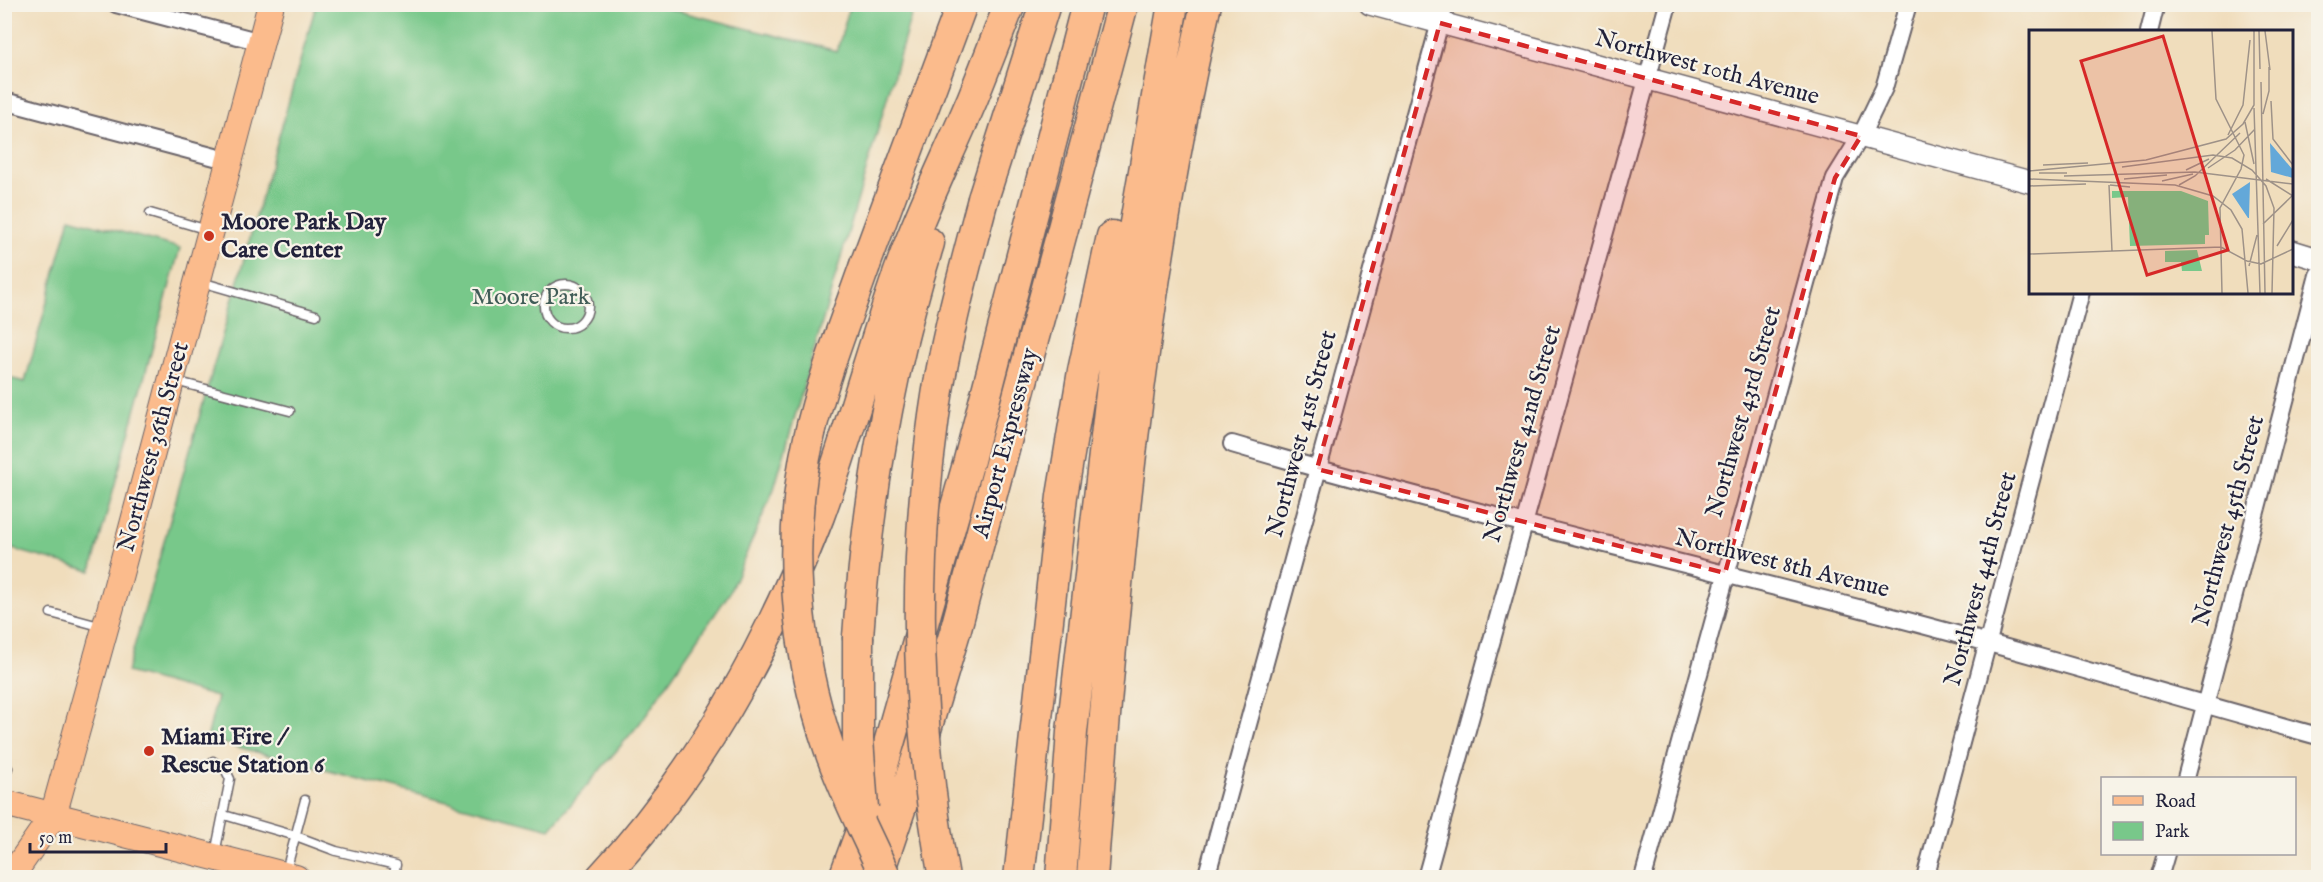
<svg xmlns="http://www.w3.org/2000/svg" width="2323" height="882" font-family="'IM FELL English',serif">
<rect width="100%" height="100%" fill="#f7f3e8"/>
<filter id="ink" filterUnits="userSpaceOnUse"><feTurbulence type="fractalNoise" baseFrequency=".0167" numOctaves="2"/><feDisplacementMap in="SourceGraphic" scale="12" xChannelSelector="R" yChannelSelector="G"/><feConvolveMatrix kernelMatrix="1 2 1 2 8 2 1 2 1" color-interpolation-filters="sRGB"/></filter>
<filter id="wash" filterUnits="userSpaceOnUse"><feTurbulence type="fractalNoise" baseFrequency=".008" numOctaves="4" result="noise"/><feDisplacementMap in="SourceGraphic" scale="24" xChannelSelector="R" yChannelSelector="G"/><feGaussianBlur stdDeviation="1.35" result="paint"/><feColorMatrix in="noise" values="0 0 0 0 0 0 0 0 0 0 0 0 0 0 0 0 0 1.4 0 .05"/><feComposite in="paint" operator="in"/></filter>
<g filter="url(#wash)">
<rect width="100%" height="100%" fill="#f0ddbc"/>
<path fill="#78c88a" stroke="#4d7562" stroke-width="1.5" d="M316,5H654L837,51L850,5H914L774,489L729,594L640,723L550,829L207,739L217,697L127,672Z
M70,218L180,248L91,571L5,547V377L25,382Z"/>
</g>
<g filter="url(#ink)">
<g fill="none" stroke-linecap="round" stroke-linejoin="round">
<defs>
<path id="service" d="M150,213L208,230
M201,282L316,315
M544 306a22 22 0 1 1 44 0a22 22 0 1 1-44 0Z
M175,381L290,411
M51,613L103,627
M213,761L226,771L230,779L215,854
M4,778L8,768
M224,815L296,836L336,851L396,865L393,878
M286,871L305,800"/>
<path id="minor" d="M116,4L261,42
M2149,32L2156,4
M4,101L230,161
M1232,444C1446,507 1662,557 1877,613C2025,651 2171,696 2318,736
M2186,778L2318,275
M1206,878L1445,4
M1426,878L1668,4
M1643,878L1835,178L1861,136L1884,88L1908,4
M1925,878L2081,292
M2159,878L2166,854"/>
<path id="tertiary" d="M1370,4L2030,182
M2292,251L2318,259"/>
<path id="primary" d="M4,803L296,878
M10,878L53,816L117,585L271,4"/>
<path id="motorway" d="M983,199L1045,4
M865,265L962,4
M858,637C867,504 889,371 929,243
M601,878C697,775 769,647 819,516C850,432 872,345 903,261C923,206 949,154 972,100C985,68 997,36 1010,4
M844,878L875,793L968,464L1087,4
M877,878L919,753L955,632L1123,4
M1019,878L1062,496L1083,371L1112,236
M1061,878L1072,732L1122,298L1173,4
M1092,878C1114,584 1141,292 1206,4"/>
</defs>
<use href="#service" stroke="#6a6368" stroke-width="11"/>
<use href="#minor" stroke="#6a6368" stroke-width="20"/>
<use href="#tertiary" stroke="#6a6368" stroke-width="24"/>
<use href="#primary" stroke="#6a6368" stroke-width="28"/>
<use href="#motorway" stroke="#6a6368" stroke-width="33"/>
<use href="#service" stroke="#fff" stroke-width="8"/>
<use href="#minor" stroke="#fff" stroke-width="16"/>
<use href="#tertiary" stroke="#fff" stroke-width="21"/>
<use href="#primary" stroke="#fbbb8c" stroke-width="26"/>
<use href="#motorway" stroke="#fbbb8c" stroke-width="30"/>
<defs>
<path id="motorway-bridge" d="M865,265C845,322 822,379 809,438C786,540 795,650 829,748C844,793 867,835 886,878
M858,637V739L863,808
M944,878C916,725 912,570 934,416C944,343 964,271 983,199"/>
</defs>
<use href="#motorway-bridge" stroke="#6a6368" stroke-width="33" stroke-linecap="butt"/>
<use href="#motorway-bridge" stroke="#fbbb8c" stroke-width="30"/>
</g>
</g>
<path fill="#d62828" fill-opacity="0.2" stroke="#d62828" stroke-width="4.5" stroke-dasharray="12 8" stroke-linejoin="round" d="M1440,23L1861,136L1835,178L1725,573L1317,469Z"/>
<g fill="#c8321e" stroke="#f7f3e8" stroke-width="2">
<circle cx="209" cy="236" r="6"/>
<circle cx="149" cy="751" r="6"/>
</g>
<g text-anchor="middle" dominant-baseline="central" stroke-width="4.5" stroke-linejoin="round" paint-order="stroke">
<g font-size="24" fill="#22223b" stroke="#f7f3e8">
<text transform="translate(1707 68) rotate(15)">Northwest 10th Avenue</text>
<text transform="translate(1744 412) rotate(-74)">Northwest 43rd Street</text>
<text transform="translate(1302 434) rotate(-75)">Northwest 41st Street</text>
<text transform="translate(1523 434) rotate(-74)">Northwest 42nd Street</text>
<text transform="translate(1006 443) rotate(-75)">Airport Expressway</text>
<text transform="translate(154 447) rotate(-75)">Northwest 36th Street</text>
<text transform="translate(2229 521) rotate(-75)">Northwest 45th Street</text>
<text transform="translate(1782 564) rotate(14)">Northwest 8th Avenue</text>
<text transform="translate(1981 579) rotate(-75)">Northwest 44th Street</text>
</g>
<g font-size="24" font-weight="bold" fill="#22223b" stroke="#f7f3e8" text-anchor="start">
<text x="221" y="222">Moore Park Day<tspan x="221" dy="28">Care Center</tspan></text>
<text x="161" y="737">Miami Fire /<tspan x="161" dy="28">Rescue Station 6</tspan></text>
</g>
<g font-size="24" fill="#405c57" stroke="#f7f3e8">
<text x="531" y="297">Moore Park</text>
</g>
</g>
<g transform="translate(2029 30)">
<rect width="264" height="264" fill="#f0ddbc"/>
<path d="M83,161H152L179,171L180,205H176V214L101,216L99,167L83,168ZM168,220L173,241H153L152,232H136V221Z" fill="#78c88a"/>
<path d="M241,113L264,140V148L242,142ZM221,152L220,188H219L203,164Z" fill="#63a8d9"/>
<path fill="none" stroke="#9e9288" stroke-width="1.5" d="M183,1L187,69L215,125L212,139L191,178L193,263M230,1L231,39M236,1L241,40M232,52L236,263M242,71L244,109L264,135M225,78L231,263M234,84L240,61V37M216,92L225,134M199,105L214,75L221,10M14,135L59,133M93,137L184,125L203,128L223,140L237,156L245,178L243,263M179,138L206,120L226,99M157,140L180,129M0,141L117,130L197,109L214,94L225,75V1M10,143H38M35,146L166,142L264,154M0,149L146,155L184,166L202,180L213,199L219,263M95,149L138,145M237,149L264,166M133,151L164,144M80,155L83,221M81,155L101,157M150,155L166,146L211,103M0,156L57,154M234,194L264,165M248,216L264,190M0,224L192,217L218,231L232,234L264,219M220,236L228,205"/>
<path fill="#d62828" fill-opacity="0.15" stroke="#d62828" stroke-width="3" d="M134,6L199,220L118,245L52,31Z"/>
<rect width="264" height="264" fill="none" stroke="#22223b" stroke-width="3"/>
</g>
<rect width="2323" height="882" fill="none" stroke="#f7f3e8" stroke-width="24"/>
<rect x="2101" y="777" width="195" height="78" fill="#f7f3e8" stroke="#a29fa3" stroke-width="1.5"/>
<rect x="2113" y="796" width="30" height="9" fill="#fbbb8c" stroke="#a29fa3" stroke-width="1.5"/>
<text x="2155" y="807" font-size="18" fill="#22223b">Road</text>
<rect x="2113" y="822" width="30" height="18" fill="#78c88a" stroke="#a29fa3" stroke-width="1.5"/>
<text x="2155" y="837" font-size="18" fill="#22223b">Park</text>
<path d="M30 843v9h136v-9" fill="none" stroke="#22223b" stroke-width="3"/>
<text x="39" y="843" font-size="18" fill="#22223b" stroke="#f7f3e8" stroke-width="4.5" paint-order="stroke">50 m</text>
</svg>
